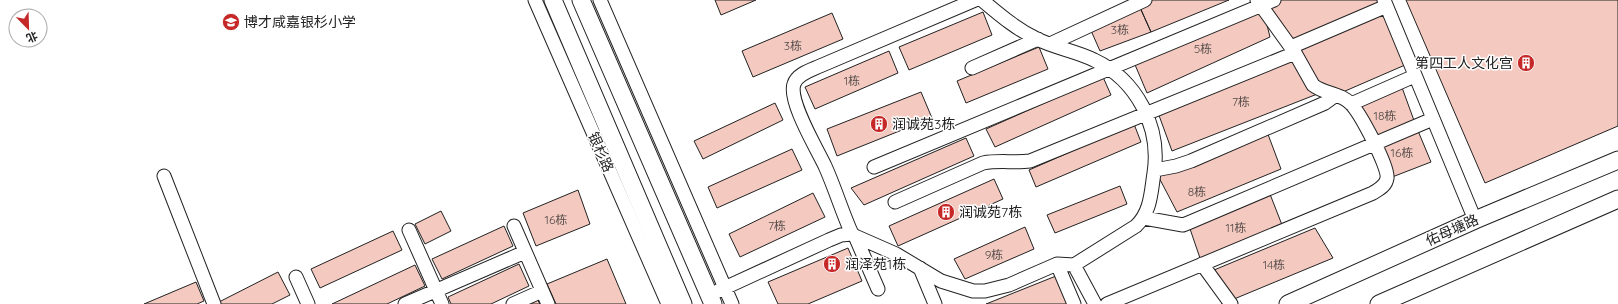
<svg xmlns="http://www.w3.org/2000/svg" width="1618" height="304" font-family="Quicksand,'Noto Sans SC',sans-serif">
<rect width="100%" height="100%" fill="#fff"/>
<path fill="#f3c9c0" stroke="#222" d="M715,0H756L721,15Z
M1145,0H1229L1151,32L1138,3Z
M1274,0H1378L1382,8L1291,47L1262,5Z
M1406,0H1618V126L1485,183Z
M1138,3L1151,32L1100,51L1089,26Z
M1262,5L1270,37L1147,93L1133,60Z
M1382,8L1405,65L1336,95L1313,85L1295,53Z
M983,12L992,35L909,70L899,47Z
M832,13L843,39L753,77L742,51Z
M1039,47L1048,69L966,103L957,81Z
M889,51L898,73L815,109L805,87Z
M1295,53L1325,91L1172,151L1157,110Z
M1103,77L1111,95L995,147L986,129Z
M1400,82L1416,126L1374,142L1351,104Z
M921,92L932,118L837,156L827,129Z
M775,103L783,120L703,159L694,141Z
M1134,124L1141,142L1036,187L1029,170Z
M1416,126L1431,162L1387,179L1374,142Z
M1266,129L1281,169L1177,212L1155,170Z
M966,138L974,156L864,205L851,188Z
M792,149L802,170L717,208L708,187Z
M994,179L1003,199L898,246L889,226Z
M1120,186L1127,204L1055,233L1047,215Z
M1268,189L1284,230L1202,264L1188,223Z
M578,190L590,224L536,246L523,213Z
M813,193L825,217L740,257L729,234Z
M441,211L451,231L425,244L415,224Z
M504,226L513,246L442,279L432,259Z
M1025,227L1034,249L965,279L954,259Z
M1315,228L1333,258L1222,304L1214,270Z
M393,231L402,250L320,288L311,269Z
M848,248L862,281L808,304H778L768,282Z
M607,259L626,304H556L547,284Z
M519,264L529,286L491,304H451L448,297Z
M415,265L425,286L387,304H332Z
M278,272L290,295L272,304H220L219,302Z
M1061,274L1074,304H986Z
M196,282L204,301L197,304H144Z
M537,299L540,304H528Z"/>
<g fill="none" stroke-linecap="round" stroke-linejoin="round">
<defs>
<path id="minor" d="M535,0L668,304
M600,0L732,304
M1384,0L1475,220
M1050,44L1145,0
M1291,47L1382,8
M972,68L1038,39
M1351,104L1410,78
M874,167L1274,0
M1155,170L1176,166L1191,161L1325,103L1336,95
M164,176L214,304
M895,202L983,163C999,160 1014,163 1030,161L1295,53
M1144,218L1183,225L1188,223L1428,121
M514,226L548,304
M409,230L442,304
M855,236L896,254L941,281L973,291H985L1009,285L1057,264L1074,265L1136,226C1151,212 1151,192 1154,173C1161,127 1137,80 1094,60C1076,51 1055,48 1037,39C1016,29 1000,15 982,0
M1057,264L1074,304
M1202,264L1231,304
M1074,265L1095,304
M920,268L935,304
M296,277L308,304
M878,289L855,236L852,234C842,212 835,188 825,166C817,149 788,101 794,84C797,74 811,70 820,66L975,0
M718,291L829,240L841,235L852,234
M405,304L525,252
M513,304L542,291
M1107,304L1373,193C1379,189 1386,186 1387,178C1389,167 1360,113 1351,104C1341,93 1324,94 1313,85L1295,53L1257,0"/>
<path id="major" d="M553,0L683,304
M581,0L713,304
M1288,304L1475,220L1618,160
M1379,304L1618,199"/>
</defs>
<use href="#minor" stroke="#222" stroke-width="15"/>
<use href="#major" stroke="#222" stroke-width="19"/>
<use href="#minor" stroke="#fff" stroke-width="13"/>
<use href="#major" stroke="#fff" stroke-width="17"/>
</g>
<defs>
<symbol id="school-disc" viewBox="-11 -11 22 22"><circle r="9.5" fill="#c62828" stroke="#fff"/><path d="M0-5L7-2L0 1L-7-2ZM-4 1L0 2.5L4 1V4Q0 6-4 4Z" fill="#fff"/></symbol>
<symbol id="building-disc" viewBox="-11 -11 22 22"><circle r="9.5" fill="#c62828" stroke="#fff"/><path d="M-4-6H4V6H1V3H-1V6H-4ZM-2.5-4.3h1.7v1.8h-1.7ZM.8-4.3h1.7v1.8H.8ZM-2.5-1h1.7V.8h-1.7ZM.8-1h1.7V.8H.8Z" fill="#fff"/></symbol>
</defs>
<g fill-rule="evenodd">
<use href="#school-disc" x="221" y="12" width="20" height="20"/>
<use href="#building-disc" x="1516" y="53" width="20" height="20"/>
<use href="#building-disc" x="869" y="114" width="20" height="20"/>
<use href="#building-disc" x="936" y="202" width="20" height="20"/>
<use href="#building-disc" x="822" y="254" width="20" height="20"/>
</g>
<g text-anchor="middle" dominant-baseline="central" stroke-width="3" stroke-linejoin="round" paint-order="stroke">
<g font-size="12" fill="#564c4a">
<text x="1120" y="29">3栋</text>
<text x="793" y="45">3栋</text>
<text x="1203" y="48">5栋</text>
<text x="852" y="80">1栋</text>
<text x="1241" y="101">7栋</text>
<text x="1385" y="115">18栋</text>
<text x="1402" y="152">16栋</text>
<text x="1197" y="191">8栋</text>
<text x="556" y="219">16栋</text>
<text x="777" y="225">7栋</text>
<text x="1236" y="227">11栋</text>
<text x="994" y="254">9栋</text>
<text x="1274" y="264">14栋</text>
</g>
<g font-size="14" fill="#222" stroke="#fff" text-anchor="start">
<text x="244" y="22">博才咸嘉银杉小学</text>
<text x="1513" y="63" text-anchor="end">第四工人文化宫</text>
<text x="892" y="124">润诚苑3栋</text>
<text x="959" y="212">润诚苑7栋</text>
<text x="845" y="264">润泽苑1栋</text>
</g>
<g font-size="14" fill="#222" stroke="#fff">
<text transform="translate(601 152) rotate(66)">银杉路</text>
<text transform="translate(1452 230) rotate(-24)">佑母塘路</text>
</g>
</g>
<g transform="translate(28 28) rotate(157)"><circle r="19" fill="#ffffff" stroke="#a7a7a7"/>
<path d="M0-3L7 15L0 10L-7 15Z" fill="#c62828"/>
<text y="-6" font-size="11" font-weight="bold" text-anchor="middle" fill="#222222">北</text>
</g>
</svg>
